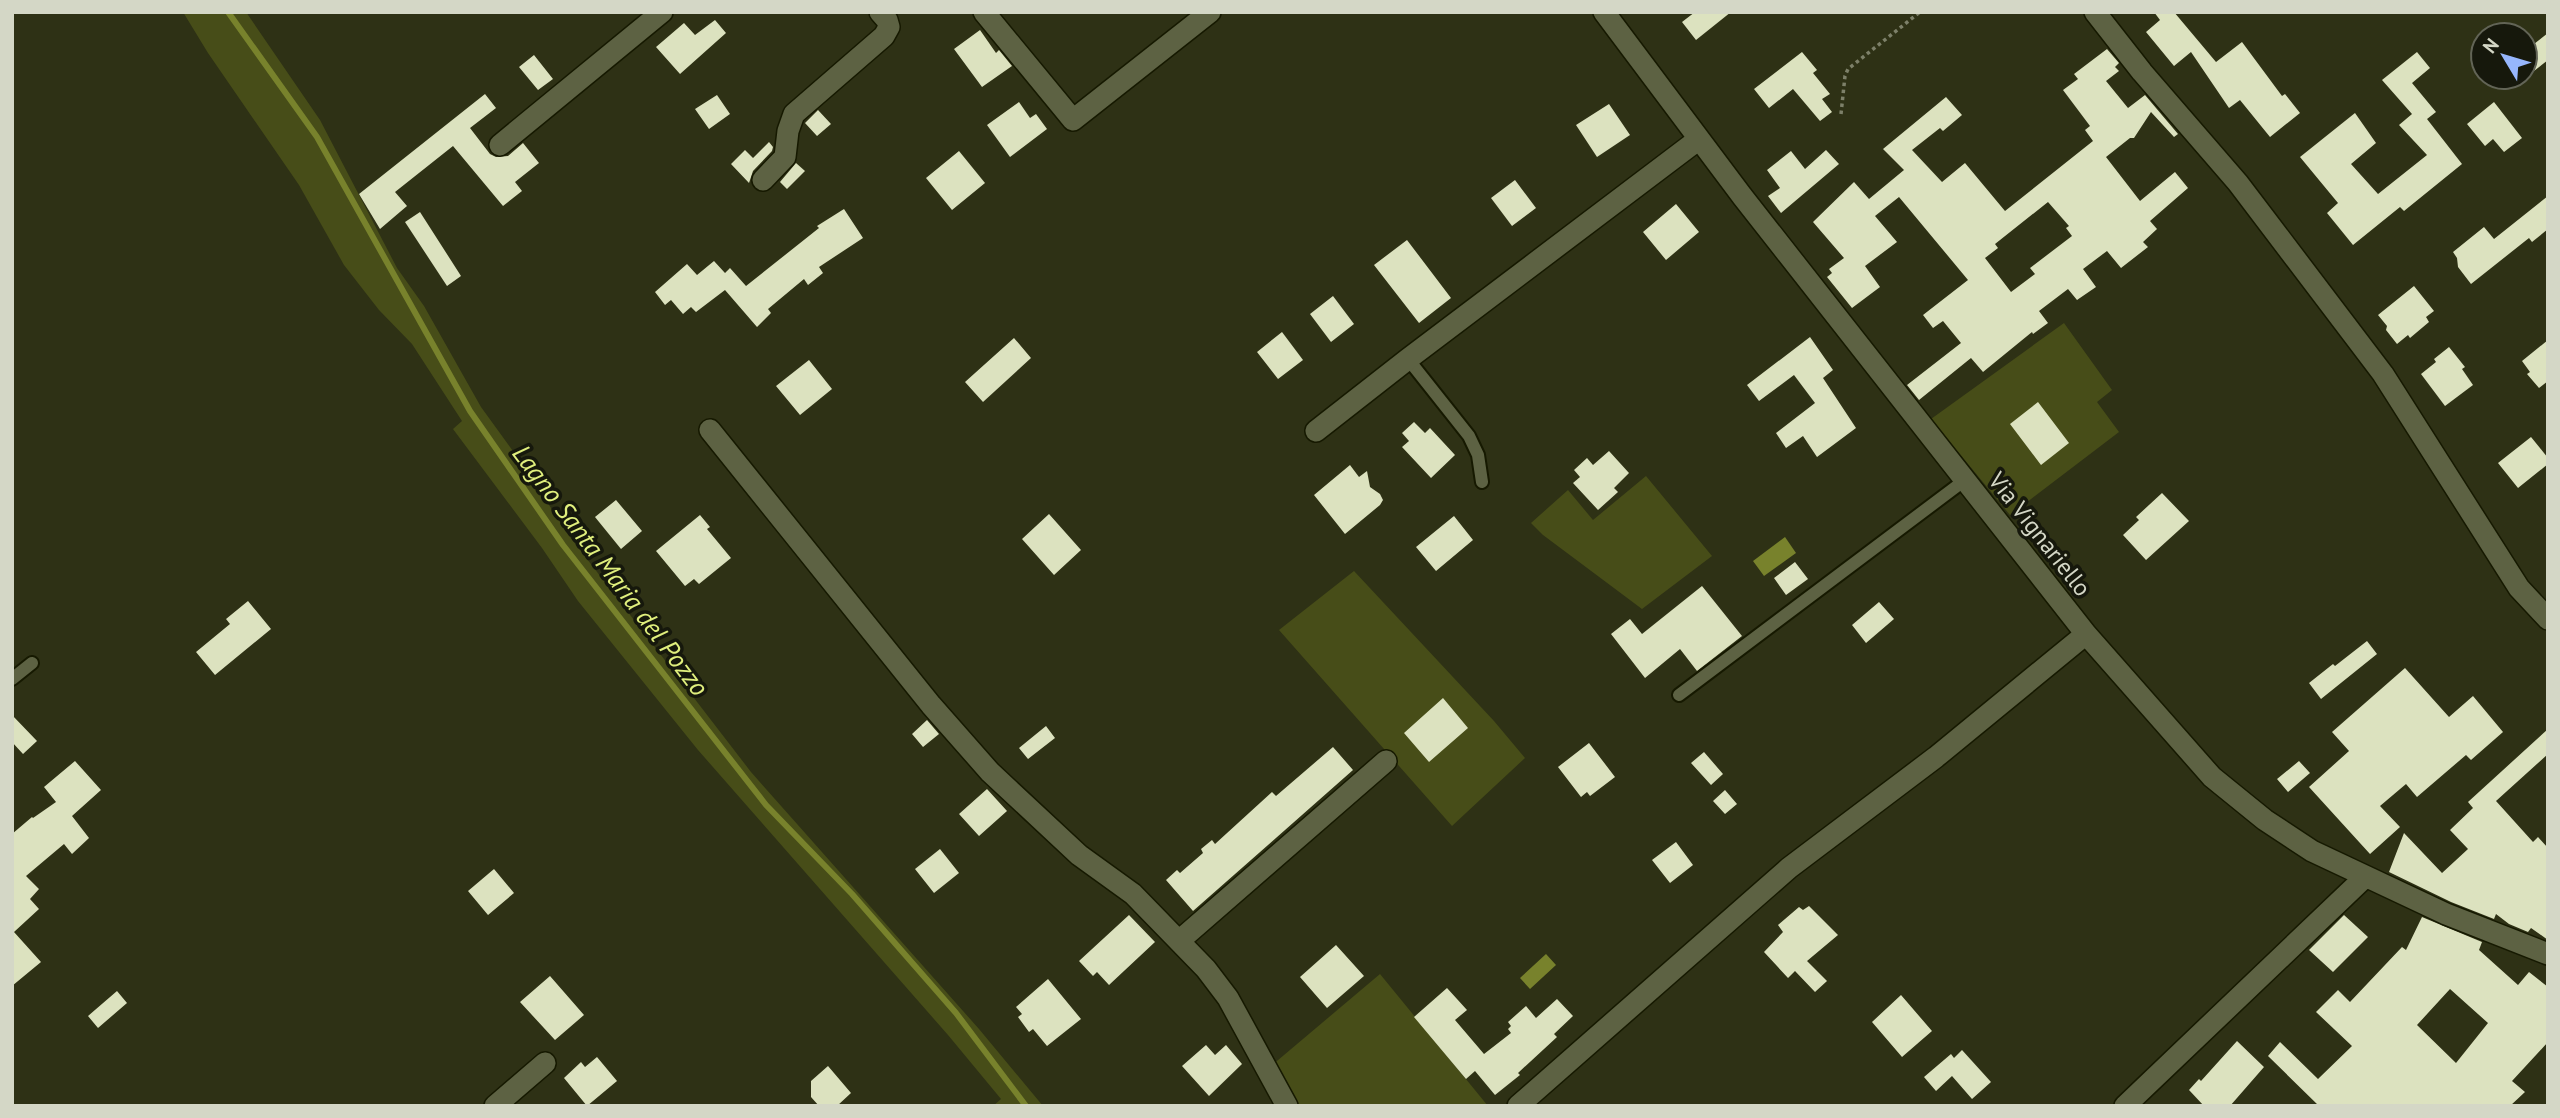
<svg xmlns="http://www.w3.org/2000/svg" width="2560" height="1118" font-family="'PT Sans',sans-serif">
<rect width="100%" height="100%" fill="#2e3115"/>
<path fill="#474d18" d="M183,12H246L320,120L397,268L424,306L481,407L528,472L567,533L751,772L979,1029L1043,1106H993L1001,1099L948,1035L698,750L578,601L542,548L453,429L462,421L412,344L379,310L344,265L299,185L208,53Z
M2064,323L2112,390L2097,402L2119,432L2010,515L1931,419Z
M1646,476L1712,556L1642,609L1543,535L1531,523L1568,490L1593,520Z
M1354,571L1494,721L1525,758L1452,826L1279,630Z
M1380,974L1488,1106H1293L1271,1066Z"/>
<path fill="#78822c" d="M1785,537L1796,553L1764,576L1753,561Z
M1546,954L1556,965L1530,989L1520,978Z"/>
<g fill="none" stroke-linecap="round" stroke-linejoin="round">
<path stroke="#78822c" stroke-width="6" d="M228,12L317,137L470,411L563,545L766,805L852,894L956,1013L1026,1106"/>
</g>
<path fill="#dce2bf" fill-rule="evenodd" d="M1695,12H1731L1696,40L1682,22Z
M2154,12H2174L2216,62L2242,42L2282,96L2285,94L2300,113L2270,137L2240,100L2229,108L2191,52L2174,66L2146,32L2160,20Z
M715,20L726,33L680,74L656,47L684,23L695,35Z
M980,30L996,53L999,50L1012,66L982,87L954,49Z
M2548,33V60L2525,78V51Z
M2107,49L2119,63L2115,67L2119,71L2106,81L2128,108L2145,95L2178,134L2174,137L2151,112L2134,138H2130L2106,157L2140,201L2175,172L2188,188L2150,221L2157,229L2143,242L2148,247L2121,268L2107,251L2083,269L2096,287L2077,300L2068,289L2039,311L2048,323L2033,334L2032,332L1983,372L1971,358L1919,400L1907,385L1961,343L1943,321L1933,328L1923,315L1968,280L1899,197L1875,216L1897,242L1865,266L1880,287L1852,308L1827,277L1832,273L1829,269L1844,258L1813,222L1854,182L1869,199L1904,170L1883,149L1946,97L1962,115L1943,131L1940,128L1912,150L1942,182L1965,163L2005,211L2093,141L2085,130L2090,126L2063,90L2078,79L2074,74ZM2048,202L2069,226L2066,228L2072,236L2030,268L2035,274L2011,292L1985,258L1998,248L1995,244Z
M1802,52L1817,70L1813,73L1830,94L1822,99L1832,112L1820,121L1793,89L1769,108L1754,89Z
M2417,52L2430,68L2412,83L2436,112L2427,119L2462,164L2404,211L2400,207L2353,245L2327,213L2338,203L2300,157L2355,113L2376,143L2351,164L2378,194L2427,155L2399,125L2412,114L2382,80Z
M534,55L553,79L538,90L519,67Z
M485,94L496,108L470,128L490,154L496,157L508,156L523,143L539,163L515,182L522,191L503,206L453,146L395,192L407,206L380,229L359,194Z
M717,95L730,114L709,129L695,109Z
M1019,102L1030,118L1036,114L1047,129L1010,157L987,125Z
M2494,102L2522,138L2504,152L2493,139L2485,146L2467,124Z
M1609,104L1630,135L1597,157L1576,125Z
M818,110L831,124L817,136L805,123Z
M769,142L773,147L772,151L753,171L749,183L731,164L745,150L753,158Z
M1826,150L1839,164L1781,213L1768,196L1780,188L1767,170L1791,151L1805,169Z
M959,151L985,183L952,210L926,178Z
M796,163L805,171L787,189L780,182Z
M1515,180L1536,208L1512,226L1491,198Z
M2548,196V229L2532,242L2529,238L2471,284L2458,267L2457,258L2453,252L2484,227L2494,239Z
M1676,204L1699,232L1666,260L1643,232Z
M844,209L863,238L819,267L823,273L808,285L804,279L768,309L771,313L757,327L725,290L696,312L691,307L683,314L671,300L665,305L655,292L687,264L697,275L714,261L725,273L730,268L746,286L819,228L817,226Z
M420,212L461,276L447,286L405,222Z
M1407,240L1451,298L1419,323L1374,265Z
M2414,286L2434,311L2426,317L2429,322L2410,338L2408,335L2397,344L2386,330L2387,326L2378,315Z
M1333,296L1354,324L1331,342L1310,314Z
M1282,332L1303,360L1278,379L1257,352Z
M1810,337L1833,370L1823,378L1856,428L1817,457L1803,436L1786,448L1776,433L1815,403L1794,375L1759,401L1747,385Z
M1014,338L1031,358L983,402L965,382Z
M2548,340V381L2539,388L2527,374L2530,372L2522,361Z
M2449,347L2465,367L2462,369L2473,385L2445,406L2421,374L2436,362L2434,359Z
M809,360L832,389L800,415L776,386Z
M2038,402L2069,443L2041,465L2010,424Z
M1414,422L1425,433L1430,428L1455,455L1431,478L1402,447L1409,441L1402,433Z
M2531,437L2548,458V464L2518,488L2498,463Z
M1609,451L1629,473L1614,488L1618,492L1598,510L1573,483L1580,477L1574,470L1587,458L1593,465Z
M1350,465L1359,477L1367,471L1370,487L1380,494L1383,500L1380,505L1345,534L1314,495Z
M2162,493L2189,521L2146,560L2123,535L2139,520L2136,517Z
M616,500L642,531L621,549L595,517Z
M1049,514L1081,550L1054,575L1022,539Z
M700,515L710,527L707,529L731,558L699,584L694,579L685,586L656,551Z
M1454,516L1473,540L1436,571L1416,547Z
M1795,562L1808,579L1786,595L1774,578Z
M1702,586L1742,636L1697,671L1680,649L1645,678L1611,634L1630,619L1642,634Z
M248,601L271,629L215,675L196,652L230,624L226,619Z
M1879,602L1894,619L1866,643L1852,625Z
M2367,641L2377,654L2321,699L2309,683L2333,664L2335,666Z
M2405,668L2449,717L2473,696L2503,732L2471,760L2466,755L2417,797L2406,784L2380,806L2400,827L2370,854L2309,787L2349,751L2332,732Z
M1443,698L1468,728L1429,762L1404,733Z
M12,715L37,741L23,754L12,742Z
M927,720L939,734L923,747L912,734Z
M1046,726L1055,738L1028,759L1019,748Z
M2548,729V754L2496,801L2533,842L2538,837L2548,848V940L2531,928L2528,932L2509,924L2496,914L2494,919L2451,902L2389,872L2404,833L2442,873L2468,849L2450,830L2473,808L2468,802Z
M1589,743L1615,777L1590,796L1587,792L1581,797L1558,767Z
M1333,747L1353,770L1193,911L1166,880L1177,870L1180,873L1203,853L1201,849L1212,840L1215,844L1272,792L1276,796Z
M1704,752L1723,774L1711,785L1691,763Z
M75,761L101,790L72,816L89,838L72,854L64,844L26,876L39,889L30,899L39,909L14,932L41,962L12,986V834L32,817L33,818L56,802L44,787Z
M2299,761L2310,773L2288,792L2277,779Z
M987,789L1007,811L979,836L959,814Z
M1725,790L1737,804L1725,814L1713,801Z
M1676,842L1693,865L1670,883L1652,860Z
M940,849L959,873L934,893L915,869Z
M494,869L514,893L488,915L468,891Z
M1809,906L1838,935L1807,961L1827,981L1815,992L1795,971L1788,978L1764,952L1783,932L1778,925L1799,907L1803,910Z
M1129,915L1155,942L1109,985L1097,972L1093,976L1079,961Z
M2344,915L2368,937L2333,972L2309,950Z
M2422,917L2482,942L2479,950L2518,985L2529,972L2548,987V1042L2512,1081L2525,1092L2510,1106H2319L2268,1056L2280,1042L2318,1079L2352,1046L2316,1012L2338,990L2350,1002L2402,947L2406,950ZM2450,989L2488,1023L2456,1063L2417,1025Z
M1336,945L1364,976L1327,1008L1300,977Z
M550,976L584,1015L555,1040L520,1002Z
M1048,979L1081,1019L1047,1046L1033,1029L1029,1032L1018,1017L1022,1014L1016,1007Z
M1447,988L1467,1010L1455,1020L1484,1054L1511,1033L1508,1029L1511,1026L1508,1022L1526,1006L1536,1018L1557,999L1573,1016L1554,1034L1557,1037L1518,1073L1520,1075L1495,1095L1475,1071L1466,1079L1414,1017Z
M117,991L127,1003L98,1028L88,1016Z
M1901,995L1932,1031L1902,1057L1872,1022Z
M2237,1041L2264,1067L2230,1106H2204L2189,1090L2199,1079L2201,1081Z
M1206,1045L1215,1055L1226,1045L1242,1064L1209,1096L1182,1066Z
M1962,1050L1991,1082L1972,1099L1952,1076L1936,1091L1924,1077L1951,1054L1954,1058Z
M597,1057L617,1081L587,1106L564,1078L581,1062L585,1067Z
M828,1066L851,1093L837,1106H819L811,1097V1081Z"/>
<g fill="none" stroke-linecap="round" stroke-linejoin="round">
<defs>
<path id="lane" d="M1408,359L1469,436L1478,455L1482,482
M12,679L32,663
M1679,695L1965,480"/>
<path id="street" d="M984,12L1073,120L1210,12
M1604,12L1742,196L2086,634L2212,777L2265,820L2312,851L2446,914L2548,954
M2095,12L2142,72L2238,183L2383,374L2519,588L2548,619
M500,145L662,12
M763,180L785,157L788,131L794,114L884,36L889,27L887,20L880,12
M710,430L931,705L990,772L1079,855L1133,894L1206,969L1228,998L1287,1106
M1316,431L1408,359L1699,139
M1179,941L1386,761
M495,1106L545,1063
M1518,1106L1789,868L1936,757L2086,634
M2125,1106L2365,877"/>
</defs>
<use href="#lane" stroke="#161900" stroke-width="16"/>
<use href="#street" stroke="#161900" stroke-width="24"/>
<path stroke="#7d8069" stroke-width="3.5" stroke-dasharray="3.5 3.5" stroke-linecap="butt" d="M1841,114L1845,76L1848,69L1920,12"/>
<use href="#lane" stroke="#5d6243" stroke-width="12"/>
<use href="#street" stroke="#5d6243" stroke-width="21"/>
</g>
<g text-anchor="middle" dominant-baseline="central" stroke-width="7" stroke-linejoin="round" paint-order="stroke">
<g font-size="24" fill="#d4d7c6" stroke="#16180c">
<text transform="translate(2040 534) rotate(52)">Via Vignariello</text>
</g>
<g font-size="26" font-style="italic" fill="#e0ef7d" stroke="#16180c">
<text transform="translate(611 570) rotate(53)">Lagno Santa Maria del Pozzo</text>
</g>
</g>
<rect width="2560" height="1118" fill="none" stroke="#d4d7c6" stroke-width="28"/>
<g transform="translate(2504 56) rotate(308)"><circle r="33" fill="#16180c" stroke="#626456" stroke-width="2"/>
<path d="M0-5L12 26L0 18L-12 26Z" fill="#96b6fd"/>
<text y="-10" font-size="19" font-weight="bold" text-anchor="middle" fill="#d4d7c6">N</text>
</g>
</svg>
